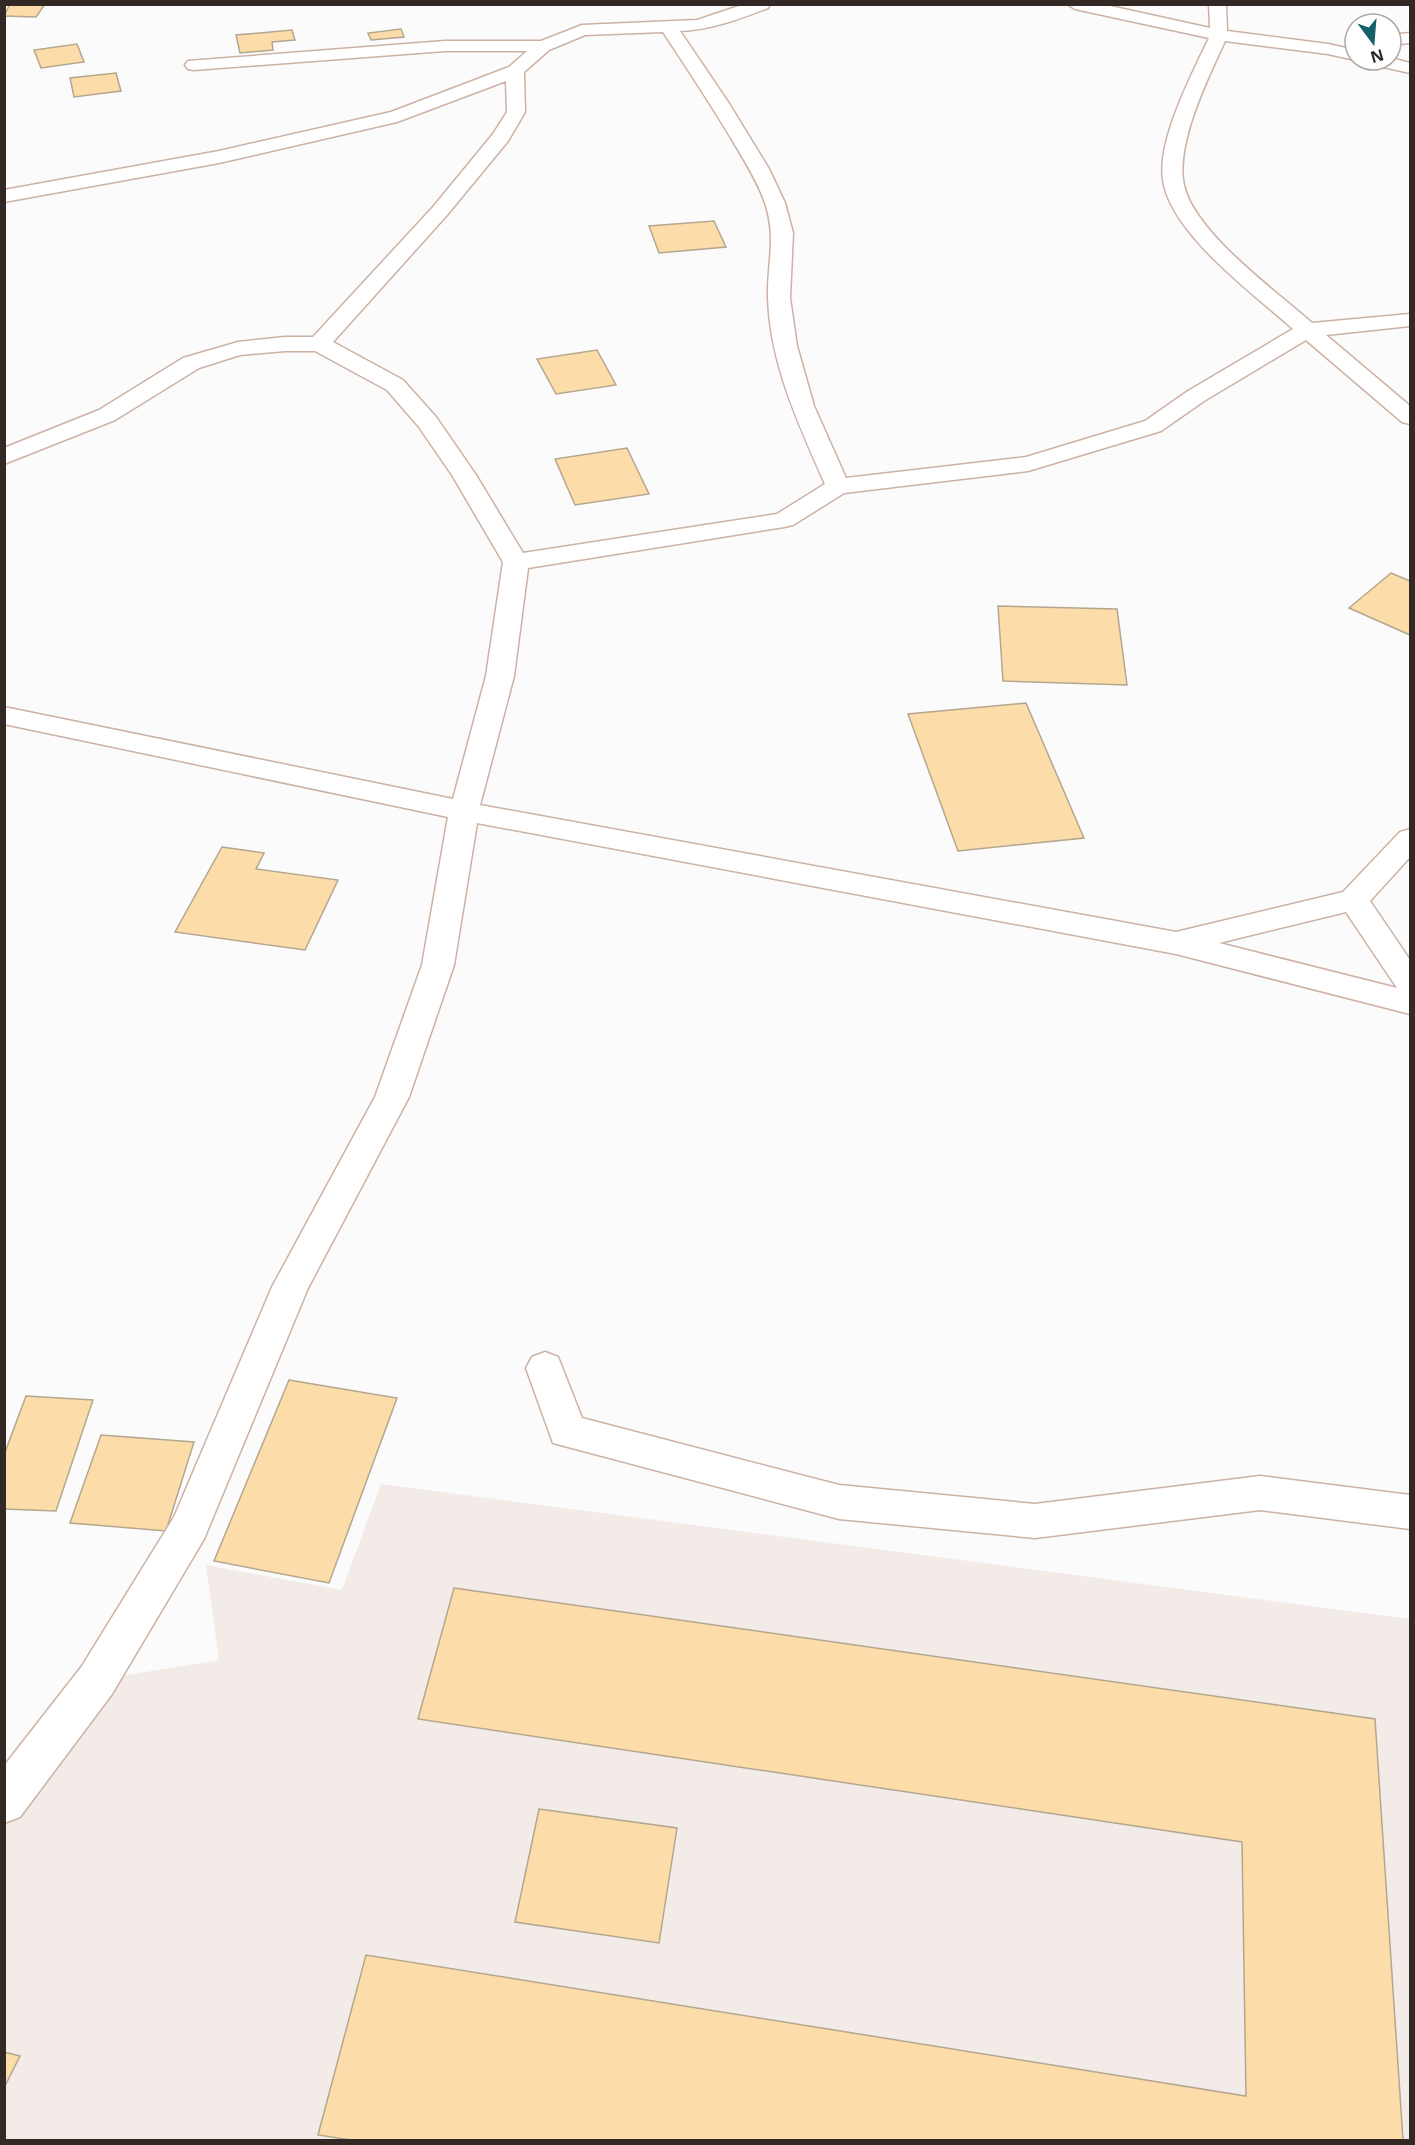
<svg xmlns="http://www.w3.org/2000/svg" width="1415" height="2145" font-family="'Noto Sans',sans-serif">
<rect width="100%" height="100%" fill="#fbfbfb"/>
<path fill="#f2ebe7" d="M381,1484L1410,1619V2140H5L4,1802L97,1680L219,1660L206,1565L342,1590Z"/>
<path fill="#fcdda9" stroke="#b4a68f" stroke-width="1.5" d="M10,4H45L36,17L4,16Z
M401,29L404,37L371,40L368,33Z
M292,30L295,40L272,42L273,50L240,53L236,35Z
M77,44L84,62L41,68L34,50Z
M116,73L121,91L74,97L70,78Z
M714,221L726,247L659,253L649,226Z
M597,350L616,385L556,394L537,359Z
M627,448L649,494L575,505L555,459Z
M1391,573L1410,581V635L1349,608Z
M998,606L1117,609L1127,685L1003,681Z
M1026,703L1084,838L958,851L908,714Z
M222,847L264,853L256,869L338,880L305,950L175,932Z
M289,1380L397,1398L329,1583L214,1561Z
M26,1396L93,1400L56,1511L4,1509V1455Z
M101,1435L194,1442L166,1531L70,1523Z
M454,1588L1375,1719L1403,2140H351L318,2135L366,1955L1246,2096L1242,1842L418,1719Z
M539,1809L677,1828L659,1943L515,1922Z
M4,2052L20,2056L4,2088Z"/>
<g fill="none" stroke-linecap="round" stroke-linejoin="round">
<defs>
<path id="minor" d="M745,4H770L768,8C739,19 711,30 680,31L728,102L769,169L785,203L793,233L790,298L797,346L814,406L846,478L1026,457L1145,421L1188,391L1293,329C1254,294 1171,234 1163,180C1157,140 1192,74 1209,38L1075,9L1067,4H1101L1210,28L1209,4H1226L1227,31L1328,44L1355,50V60L1328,54L1225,41C1208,78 1178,139 1183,180C1189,229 1275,290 1312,323L1410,314V326L1326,335L1410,406V424L1402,422L1306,340L1204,401L1161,431L1028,471L844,493L793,525L784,527L528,568L514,676L480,805L1176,932L1343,892L1400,832L1410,829V857L1370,901L1410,960V1014L1176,954L477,823L454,965L409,1097L308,1288L204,1539L112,1694L20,1817L4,1823V1766L82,1666L174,1517L272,1287L375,1097L422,965L448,817L4,724V707L453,799L486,676L503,562L452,475L419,427L387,390L315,351H285L240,355L199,368L115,420L4,464V448L99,410L183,358L238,342L285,337H313L433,207L493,134L507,112L506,81L397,122L219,163L4,202V190L219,151L391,112L509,67L527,51H445L194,70L188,69L185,65L188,61L445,41H541L582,25L697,20ZM663,32C687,68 711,105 734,143C745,162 758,182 765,203C777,239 767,263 768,298C770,364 799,425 825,484L777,514L523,553L476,475L436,417L403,380L333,342L447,215L508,141L525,112L524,72L549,50L585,35ZM1346,912L1397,988L1219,943Z
M1410,33V43L1391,45V35Z
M1391,58L1410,63V73L1370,64L1367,60H1391Z
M545,1352L558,1357L582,1418L839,1485L1035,1504L1260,1476L1410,1495V1529L1260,1510L1035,1538L839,1519L553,1443L526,1368L532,1357Z"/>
</defs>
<use href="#minor" stroke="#ccb2a4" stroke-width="3"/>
<use href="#minor" fill="#fff" fill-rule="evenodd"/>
</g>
<rect width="1415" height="2145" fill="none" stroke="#332924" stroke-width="12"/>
<g transform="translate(1373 42) rotate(164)"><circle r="28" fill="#ffffff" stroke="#ada9a7" stroke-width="1.5"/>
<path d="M0-4.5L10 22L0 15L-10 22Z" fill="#126169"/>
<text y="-9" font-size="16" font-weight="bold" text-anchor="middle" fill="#332924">N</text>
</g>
</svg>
